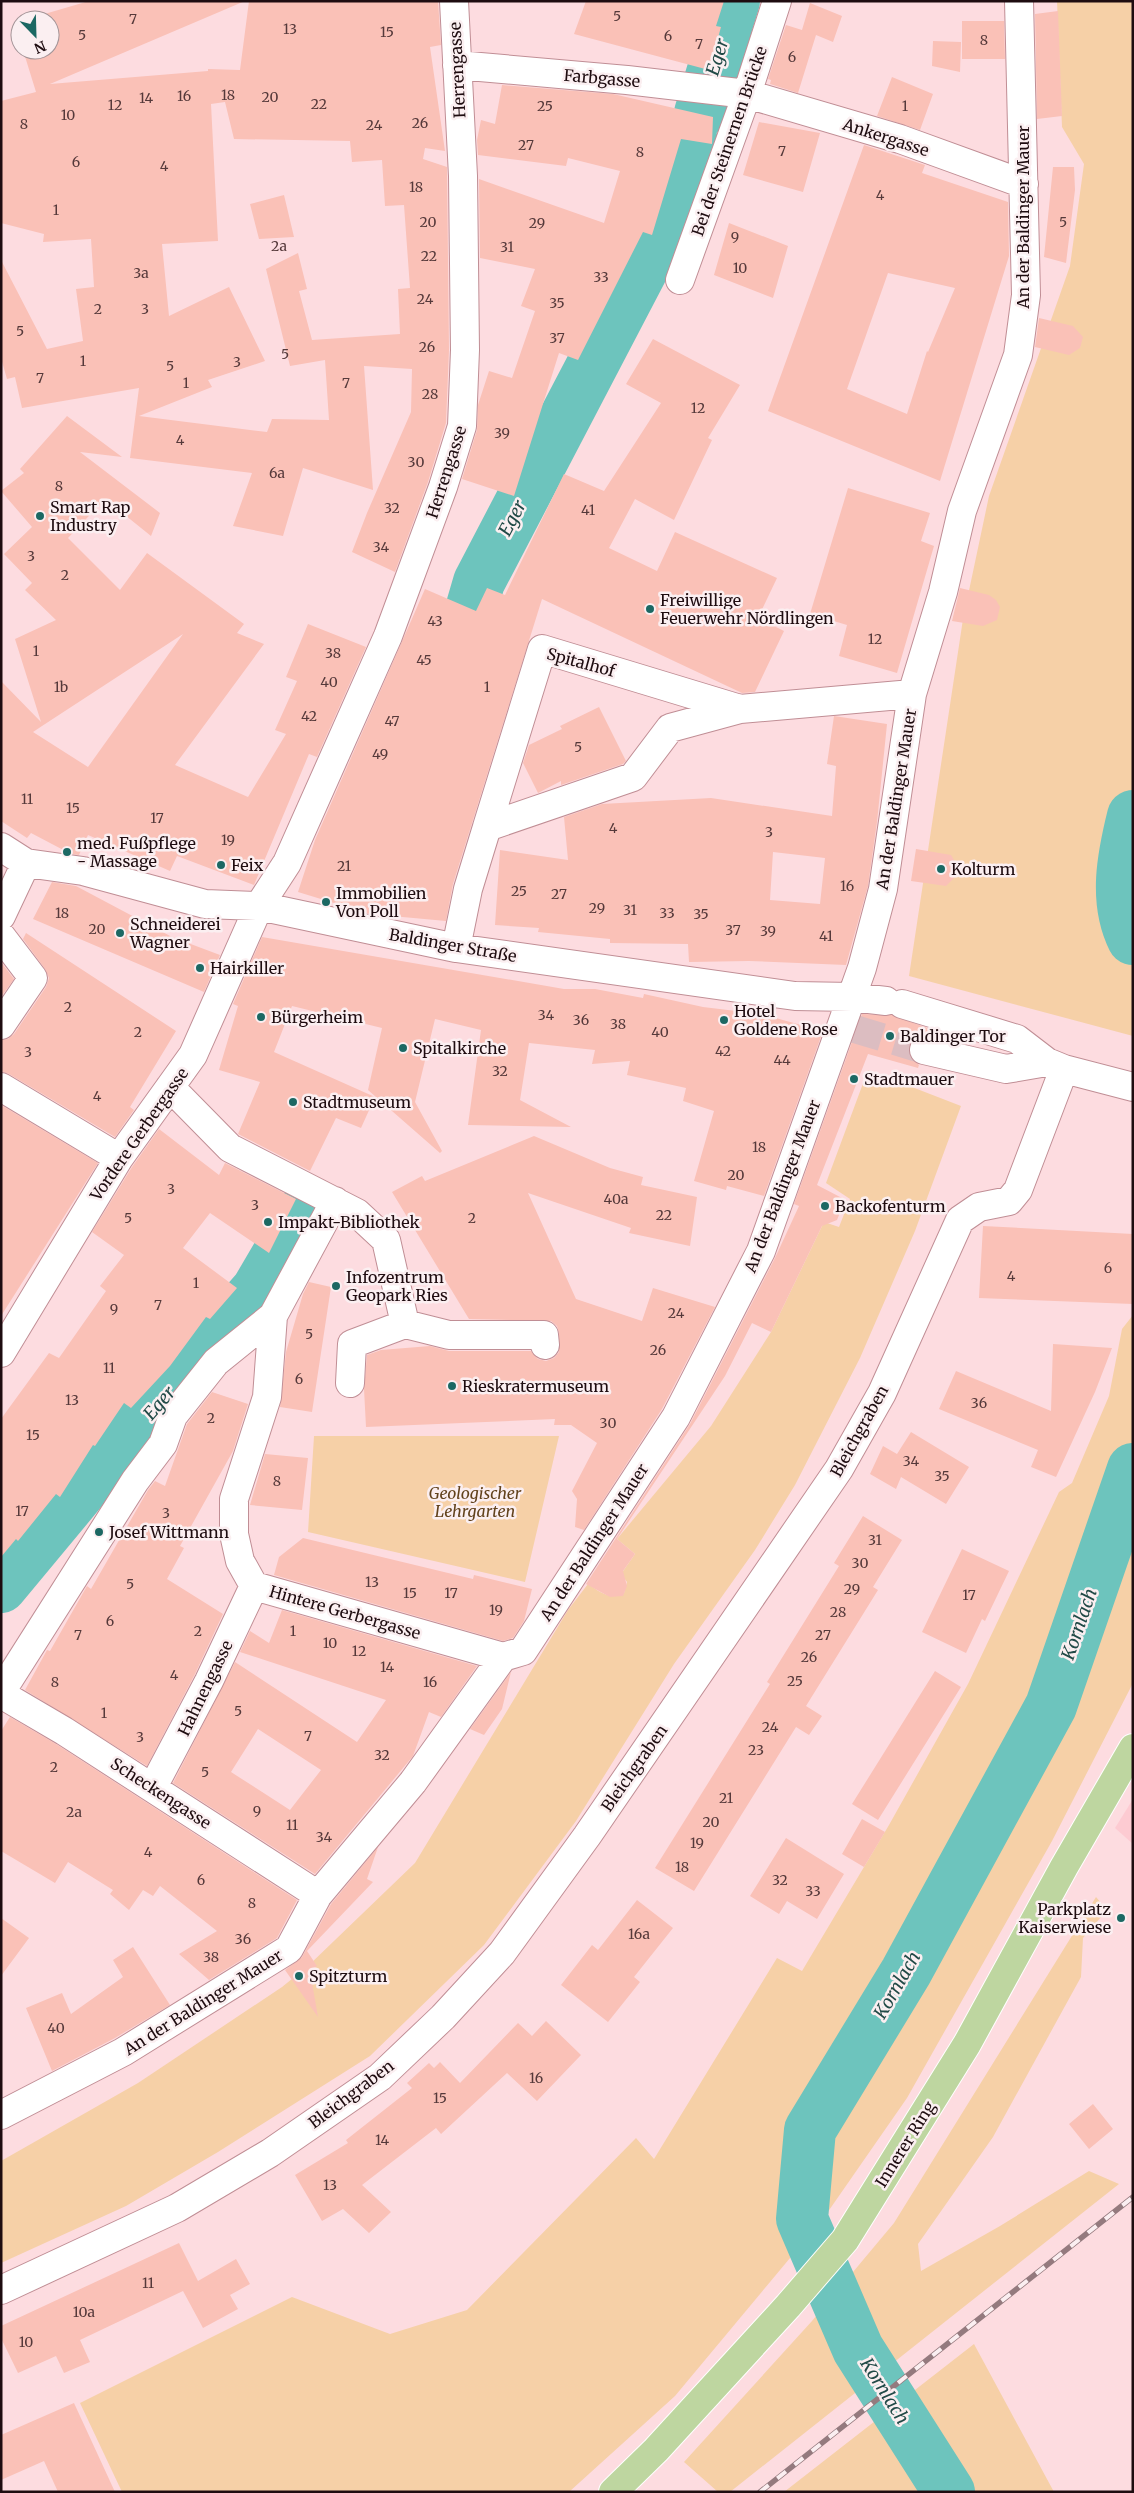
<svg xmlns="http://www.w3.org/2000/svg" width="1134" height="2493" font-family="Merriweather,serif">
<rect width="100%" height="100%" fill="#fddce0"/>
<path fill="#fdcbd2" d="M1133,1799V1844L1115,1828Z"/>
<path fill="#f6d0a7" d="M1057,1H1133V1036L909,976L963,619L989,496L1070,266L1084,164L1062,127Z
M868,1070L961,1106L915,1231L860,1358L795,1485L755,1550L674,1664L576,1821L484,1945L370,2056L218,2152L126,2206L1,2263V2161L138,2083L282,1987L308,1966L415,1863L568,1610L588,1584C600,1592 611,1601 624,1593L627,1582L621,1574L635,1554L617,1539L711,1426L771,1332L824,1222L839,1227L850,1199L826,1183Z
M1133,1315V1683L1052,1841L907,2098L825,2216L675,2396L569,2492H122L80,2403L292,2297L390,2334L467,2310L636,2138L654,2159L777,1958L802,1971L889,1825L968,1684L1059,1492L1072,1483L1109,1396L1122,1329Z
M314,1436H559L525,1582L308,1532Z
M1096,1897L1107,1910L1083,1938L1081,1977L993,2137L918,2244L921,2271L1000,2226L1089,2171L1119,2184L730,2492H718L684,2462L812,2321L894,2223Z
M974,2344L1054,2492H784Z"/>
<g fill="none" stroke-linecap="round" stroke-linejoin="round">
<path stroke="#6dc4bd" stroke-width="52" d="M700,113L734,1
M451,678L479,582L641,272L692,141
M1133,816C1123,856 1114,901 1133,939
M1,1587L89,1481L257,1290L304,1210
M949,2492L858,2349L802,2219L810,2130L906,1972L1051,1706L1133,1469"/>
</g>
<path fill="#fac1b7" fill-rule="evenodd" d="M89,1H245L50,84L208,71V69L240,70L249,1H438L441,45L430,47L445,151L425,148L423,159L447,167L449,350L446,423L428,482L395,572L352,552L367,513L411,412L412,369L364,366L373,490L303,468L283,536L233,526L252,473L130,458L139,388L22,408L15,377L7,379L1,358V260L47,349L83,341L76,289L94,287L91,239L43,242L44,234L1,223V101L36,92L23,50H50V20H24ZM225,102L234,139L350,141L352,162L382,160L385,206L404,205L410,288L398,289L400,334L312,340L299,291L307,289L298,253L266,269L290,366L325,360L329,420L272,419L267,432L139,416L212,387L208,380L265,361L229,287L169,316L162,244L218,241L211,104Z
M586,1H724L716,26L721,27L709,70L574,34Z
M810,3L842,16L833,42L816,35L798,93L770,84L771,80L768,79L786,25L802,30Z
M1058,11L1062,116L1037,119L1035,14Z
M20,21V40L15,23Z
M962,21H1004L1005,59H962Z
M933,41L961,42L960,72L932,66Z
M892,77L933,94L920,130L877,116Z
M502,85L613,94L713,117L712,144L681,139L652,235L643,232L578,360L559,353L514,496L462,479L477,430L478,405L489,371L512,378L535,311L521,306L535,269L480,258L479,179L604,223L620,171L568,158L566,166L478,155L477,140L481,120L495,124Z
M759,122L820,133L803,192L743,175Z
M864,145L925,165L922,173L1008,202L1009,256L940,481L768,411ZM888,273L955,288L928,352L927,351L907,414L847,389Z
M1053,167H1074L1075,190L1066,263L1044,257Z
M284,195L294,237L259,239L250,204Z
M729,223L788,246L773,298L714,275Z
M1039,318L1073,326L1083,337L1080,348L1069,355L1035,347Z
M653,339L740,385L708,438L712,440L674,520L635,499L609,548L657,571L675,532L777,578L758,618L784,631L755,692L742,693L542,599L453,884L446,921L370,914L298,892L315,840L425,589L476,611L487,588L505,595L564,474L604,491L661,403L626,384Z
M67,416L122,457L80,452L160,513L151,536L105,499L68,538L120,590L147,553L244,624L237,633L264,644L175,765L248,797L286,734L275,730L297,681L286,677L308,624L366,647L317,757L309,754L254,885L177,856L170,871L88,835L79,855L71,854L31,833L27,838L1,821V681L41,722L15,639L56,620L25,590L32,583L4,554L32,527L1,491L24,473L20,469ZM183,634L88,767L33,732L42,726Z
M848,488L930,513L921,541L934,546L897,673L839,656L847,625L810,614Z
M960,588L989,595L996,600L1000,607L997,620L983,626L952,621Z
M599,707L626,761L623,764L561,785V781L538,793L523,763L529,745L562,729L560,726Z
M834,716L887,724L877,822L868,886L846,965L749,961L689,962L688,944L610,943V939L538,932L539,928L495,925L500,850L568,860L564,817L602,804L711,798L832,816L836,766L827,764ZM773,852L825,858L820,904L770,900Z
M916,849L951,855L958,867L955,877L946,886L911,881Z
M52,882L76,886L172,937L220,955L204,992L33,919Z
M26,933L176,1031L130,1107L134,1110L115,1137L9,1074L1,1071V1040L8,1039L14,1034L46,987L49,978L45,969L23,939Z
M262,937L564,989H595L643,998L644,994L703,1007L761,1014L823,1031L764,1196L727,1186L726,1190L694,1181L714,1111L683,1101L686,1088L627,1075L630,1061L592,1064L595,1050L529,1043L520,1100L571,1127L468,1125L481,1030L435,1019L415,1102L442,1151L440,1153L368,1090L382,1028L292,1006L274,1052L375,1097L361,1128L336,1118L310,1171L238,1134L260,1082L219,1070L238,1006L233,1004Z
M1,962L14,979L1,997Z
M862,1014L892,1015L930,1029L928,1035H919L913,1039L909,1046V1055L919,1065L918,1068L868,1054L817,1185L842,1198L843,1205L837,1220L822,1226L771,1332L752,1323L725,1376L617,1539L635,1554L623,1571L627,1586L623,1596L610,1597L586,1584L690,1424L775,1258L799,1206L794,1204Z
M1,1105L98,1163L1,1316Z
M159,1129L219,1175L225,1163L296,1199L269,1253L210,1213L183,1248L237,1288L210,1319L206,1317L170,1366L131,1408L124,1403L95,1446L93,1445L60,1497L56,1494L18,1541L16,1539L1,1557V1419L49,1353L59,1358L106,1291L100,1286L124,1255L92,1232L132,1167Z
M534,1136L610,1168L643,1177L641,1185L697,1197L690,1246L629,1233L631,1228L528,1193L576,1299L642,1321L653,1288L715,1307L662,1409L584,1530L575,1527L577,1499L572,1491L597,1443L571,1425H554L555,1419L366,1427L364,1389L367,1355L381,1350L430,1346L449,1351H531L538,1359L546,1361L554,1358L559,1352V1333L557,1326L551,1321L469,1319L392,1192L422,1176L425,1181Z
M983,1226L1133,1234V1304L979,1298Z
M309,1282L331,1287L312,1412L280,1407L286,1352L303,1294Z
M1053,1344L1112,1348L1095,1392L1056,1477L1031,1467L1038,1450L939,1409L956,1371L1051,1411Z
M212,1392L248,1404L233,1451L180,1546L184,1548L167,1579L223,1614L195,1674L147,1766L25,1690L47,1650L50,1651L87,1586L91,1589L148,1490L155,1481L165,1486L187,1424Z
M911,1432L969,1467L946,1504L901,1477L896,1489L870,1474L883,1446L897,1454Z
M265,1454L308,1458L302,1510L250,1505Z
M863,1516L902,1540L873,1587L878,1590L806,1706L822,1716L809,1735L796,1727L694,1891L655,1868L770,1684L767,1682L839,1566L834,1563Z
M303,1538L473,1579L474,1575L532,1589L524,1621L513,1638L503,1641L274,1575L279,1557Z
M962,1549L1009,1571L985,1621L982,1619L966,1653L922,1632Z
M282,1610L477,1666L441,1717L429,1712L413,1756L315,1874L173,1783L235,1662L357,1742L386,1700L240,1652L250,1631L269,1643ZM258,1729L321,1770L290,1810L231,1772Z
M935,1671L961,1687L878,1820L852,1804Z
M511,1672L502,1709L484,1735L470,1729Z
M10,1717L56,1744L297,1900L277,1938L209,1980L179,1954L217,1931L160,1886L153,1896L143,1890L129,1910L110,1894L113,1890L68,1862L55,1883L1,1851V1731Z
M862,1819L885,1832L864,1867L842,1854Z
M786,1838L844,1874L817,1919L787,1901L779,1914L750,1896Z
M378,1847L367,1879L373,1882L307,1951L317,1966L310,1971L318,2017L285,1970L302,1957L331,1904Z
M637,1900L673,1928L634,1977L640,1982L608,2022L561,1985L592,1945L598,1950Z
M1,1918L29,1938L1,1976Z
M133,1947L170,2005L115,2038L52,2071L26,2008L62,1993L71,2014L123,1977L113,1960Z
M546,2021L581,2055L537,2101L507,2073L441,2134L436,2128L362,2185L391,2212L369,2233L343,2209L322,2221L295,2175L348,2143L346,2140L412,2088L407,2083L429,2063L434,2068L440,2062L460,2083L518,2023L532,2036Z
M1093,2104L1113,2129L1089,2149L1069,2124Z
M179,2243L198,2281L236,2259L250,2284L230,2295L238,2309L203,2328L183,2291L80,2340L90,2362L64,2373L56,2356L18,2373L1,2338V2326Z
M74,2403L115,2492H58L44,2461L1,2480V2435Z"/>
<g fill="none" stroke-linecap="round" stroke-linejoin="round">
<path stroke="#dcbdc1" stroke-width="28" stroke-dasharray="28 14" stroke-linecap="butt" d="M855,1029L924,1050"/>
<defs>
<path id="minor" d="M457,65L627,80L747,94L900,139L1024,184
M680,280L747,94L777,1
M487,827L542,649L740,709
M1,847L26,863L83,871L205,904L259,906L456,948L795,996L852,997L886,1001
M1,916L26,863
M1,936L33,978L1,1025
M456,948L468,889L487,827L633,777L670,728L740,709L912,694
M902,1004L1017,1039L1047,1062L1064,1069L1133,1087
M924,1050L1006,1069L1047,1062
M1,1087L119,1158
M170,1087L230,1148L357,1213L386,1240L405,1324L352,1344L350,1383
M273,1316L267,1397L234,1499V1534L240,1561L254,1586L503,1657
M405,1324L449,1335H544L545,1345
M1,1353L119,1158L193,1055L259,906L287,863L388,636L443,487L462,426L465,350L463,176L454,1
M1,1692L135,1481L163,1444L173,1416L216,1362L273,1316L335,1201
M1,1694L64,1731L318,1895
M153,1787L209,1681L254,1586
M1,2115L123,2052L289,1949L318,1895L413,1782L503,1657L523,1651L676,1417L761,1251L862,968L883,889L912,694L943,592L962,511L1018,355L1026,295L1019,1
M1,2290L177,2208L270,2153L380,2077L443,2017L502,1953L587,1836L839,1469L882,1393L960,1220L979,1207L1009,1201L1018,1190L1064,1069"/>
<path id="major" d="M613,2492L656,2450L788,2306L845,2240L967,2044L1064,1867L1133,1748"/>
</defs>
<use href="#minor" stroke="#c08e95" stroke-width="30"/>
<use href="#major" stroke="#fff" stroke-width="30"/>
<use href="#minor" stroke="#fff" stroke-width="28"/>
<use href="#major" stroke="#bed6a0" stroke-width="28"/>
<defs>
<path id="rail" d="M760,2492L1133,2197"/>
</defs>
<use href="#rail" stroke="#947a7e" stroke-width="5.5"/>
<use href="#rail" stroke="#fbeff1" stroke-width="4" stroke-dasharray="11" stroke-linecap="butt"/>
</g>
<g fill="#1c6863" stroke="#fbeff1" stroke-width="2">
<circle cx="40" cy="516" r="5"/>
<circle cx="650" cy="609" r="5"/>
<circle cx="67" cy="852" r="5"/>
<circle cx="221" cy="865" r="5"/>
<circle cx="941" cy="869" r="5"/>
<circle cx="326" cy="902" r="5"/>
<circle cx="120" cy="933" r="5"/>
<circle cx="200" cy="968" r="5"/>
<circle cx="261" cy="1017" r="5"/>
<circle cx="724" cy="1020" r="5"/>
<circle cx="890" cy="1036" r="5"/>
<circle cx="403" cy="1048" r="5"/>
<circle cx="854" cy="1079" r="5"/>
<circle cx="293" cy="1102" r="5"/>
<circle cx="825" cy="1206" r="5"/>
<circle cx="268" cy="1222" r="5"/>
<circle cx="336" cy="1286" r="5"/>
<circle cx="452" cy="1386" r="5"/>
<circle cx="99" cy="1532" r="5"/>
<circle cx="1121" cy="1918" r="5"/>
<circle cx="299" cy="1976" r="5"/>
</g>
<g text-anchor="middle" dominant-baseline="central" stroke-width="5" stroke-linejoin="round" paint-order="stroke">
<g font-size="14" fill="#55393a">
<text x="617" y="16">5</text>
<text x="133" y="19">7</text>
<text x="290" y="29">13</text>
<text x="387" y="32">15</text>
<text x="82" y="35">5</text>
<text x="668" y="36">6</text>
<text x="984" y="40">8</text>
<text x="699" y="44">7</text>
<text x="792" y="57">6</text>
<text x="228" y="95">18</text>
<text x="184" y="96">16</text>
<text x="270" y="97">20</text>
<text x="146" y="98">14</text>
<text x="319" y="104">22</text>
<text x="115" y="105">12</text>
<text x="545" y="106">25</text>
<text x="905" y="106">1</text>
<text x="68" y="115">10</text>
<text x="420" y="123">26</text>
<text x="24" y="124">8</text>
<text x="374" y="125">24</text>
<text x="526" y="145">27</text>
<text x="782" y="151">7</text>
<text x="640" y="152">8</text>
<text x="76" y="162">6</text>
<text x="164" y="166">4</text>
<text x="416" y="187">18</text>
<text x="880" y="195">4</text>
<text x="56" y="210">1</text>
<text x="428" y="222">20</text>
<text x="1063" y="222">5</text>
<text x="537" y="223">29</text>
<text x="735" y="237">9</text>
<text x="279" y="246">2a</text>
<text x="507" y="247">31</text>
<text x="429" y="256">22</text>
<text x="740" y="268">10</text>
<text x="141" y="273">3a</text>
<text x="601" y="277">33</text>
<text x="425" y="299">24</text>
<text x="557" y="303">35</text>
<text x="98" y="309">2</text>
<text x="145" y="309">3</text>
<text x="20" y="331">5</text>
<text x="557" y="338">37</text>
<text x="427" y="347">26</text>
<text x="285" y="354">5</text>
<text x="83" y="361">1</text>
<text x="237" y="362">3</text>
<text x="170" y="366">5</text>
<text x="40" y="378">7</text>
<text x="186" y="383">1</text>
<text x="346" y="383">7</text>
<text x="430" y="394">28</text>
<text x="698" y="408">12</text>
<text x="502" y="433">39</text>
<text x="180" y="440">4</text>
<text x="416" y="462">30</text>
<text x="277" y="473">6a</text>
<text x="59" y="486">8</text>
<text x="392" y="508">32</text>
<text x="588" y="510">41</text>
<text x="381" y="547">34</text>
<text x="31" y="556">3</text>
<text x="65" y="575">2</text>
<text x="435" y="621">43</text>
<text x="875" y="639">12</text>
<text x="36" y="651">1</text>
<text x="333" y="653">38</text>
<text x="424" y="660">45</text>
<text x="329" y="682">40</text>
<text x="61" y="687">1b</text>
<text x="487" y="687">1</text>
<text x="309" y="716">42</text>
<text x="392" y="721">47</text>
<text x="578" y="747">5</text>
<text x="380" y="754">49</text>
<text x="27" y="799">11</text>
<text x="73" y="808">15</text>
<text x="157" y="818">17</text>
<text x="613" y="828">4</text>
<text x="769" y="832">3</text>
<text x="228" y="840">19</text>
<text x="344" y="866">21</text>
<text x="847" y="886">16</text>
<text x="519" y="891">25</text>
<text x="559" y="894">27</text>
<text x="597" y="908">29</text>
<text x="630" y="910">31</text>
<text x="62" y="913">18</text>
<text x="667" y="913">33</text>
<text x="701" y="914">35</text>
<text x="97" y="929">20</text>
<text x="733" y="930">37</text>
<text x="768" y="931">39</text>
<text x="826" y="936">41</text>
<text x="68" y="1007">2</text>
<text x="546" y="1015">34</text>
<text x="581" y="1020">36</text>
<text x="618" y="1024">38</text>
<text x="138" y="1032">2</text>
<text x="660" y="1032">40</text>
<text x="723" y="1051">42</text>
<text x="28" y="1052">3</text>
<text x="782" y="1060">44</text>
<text x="500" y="1071">32</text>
<text x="97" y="1096">4</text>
<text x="759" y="1147">18</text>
<text x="736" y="1175">20</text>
<text x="171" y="1189">3</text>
<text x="616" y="1199">40a</text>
<text x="255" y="1205">3</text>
<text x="664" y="1215">22</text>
<text x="128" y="1218">5</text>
<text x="472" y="1218">2</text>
<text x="1108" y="1268">6</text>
<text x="1011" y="1276">4</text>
<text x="196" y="1283">1</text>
<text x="158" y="1305">7</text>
<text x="114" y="1309">9</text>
<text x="676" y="1313">24</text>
<text x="309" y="1334">5</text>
<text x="658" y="1350">26</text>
<text x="109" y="1368">11</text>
<text x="299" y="1379">6</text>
<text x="72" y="1400">13</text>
<text x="979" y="1403">36</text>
<text x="211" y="1418">2</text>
<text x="608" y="1423">30</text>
<text x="33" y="1435">15</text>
<text x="911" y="1461">34</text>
<text x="942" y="1476">35</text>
<text x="277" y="1481">8</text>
<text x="22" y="1511">17</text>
<text x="166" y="1513">3</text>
<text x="875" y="1540">31</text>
<text x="860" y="1563">30</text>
<text x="372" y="1582">13</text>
<text x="130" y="1584">5</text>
<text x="852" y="1589">29</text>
<text x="410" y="1593">15</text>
<text x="451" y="1593">17</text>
<text x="969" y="1595">17</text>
<text x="496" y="1610">19</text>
<text x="838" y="1612">28</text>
<text x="110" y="1621">6</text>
<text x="198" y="1631">2</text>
<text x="293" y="1631">1</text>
<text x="78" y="1635">7</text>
<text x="823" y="1635">27</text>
<text x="330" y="1643">10</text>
<text x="359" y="1651">12</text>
<text x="809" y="1657">26</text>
<text x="387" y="1667">14</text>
<text x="174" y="1675">4</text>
<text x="795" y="1681">25</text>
<text x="55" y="1682">8</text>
<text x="430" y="1682">16</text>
<text x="238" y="1711">5</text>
<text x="104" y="1713">1</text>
<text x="770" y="1727">24</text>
<text x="308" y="1736">7</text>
<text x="140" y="1737">3</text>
<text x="756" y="1750">23</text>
<text x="382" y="1755">32</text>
<text x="54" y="1767">2</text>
<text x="205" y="1772">5</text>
<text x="726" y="1798">21</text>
<text x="257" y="1811">9</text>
<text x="74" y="1812">2a</text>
<text x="711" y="1822">20</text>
<text x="292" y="1825">11</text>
<text x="324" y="1837">34</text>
<text x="697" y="1843">19</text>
<text x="148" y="1852">4</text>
<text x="682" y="1867">18</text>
<text x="201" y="1880">6</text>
<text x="780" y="1880">32</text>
<text x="813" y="1891">33</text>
<text x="252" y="1903">8</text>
<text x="639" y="1934">16a</text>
<text x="243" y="1939">36</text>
<text x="211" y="1957">38</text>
<text x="56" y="2028">40</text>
<text x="536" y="2078">16</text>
<text x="440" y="2098">15</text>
<text x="382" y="2140">14</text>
<text x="330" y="2185">13</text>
<text x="148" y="2283">11</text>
<text x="84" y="2312">10a</text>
<text x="26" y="2342">10</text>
</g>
<g font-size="16" fill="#1e0c10" stroke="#fbeff1">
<text transform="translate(457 70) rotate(-93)">Herrengasse</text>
<text transform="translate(602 78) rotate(5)">Farbgasse</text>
<text transform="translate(886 137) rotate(18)">Ankergasse</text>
<text transform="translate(729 141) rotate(-71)">Bei der Steinernen Brücke</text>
<text transform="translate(1023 217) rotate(-90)">An der Baldinger Mauer</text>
<text transform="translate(446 472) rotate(-72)">Herrengasse</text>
<text transform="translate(581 662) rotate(15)">Spitalhof</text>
<text transform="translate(896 799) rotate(-81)">An der Baldinger Mauer</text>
<text transform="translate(453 945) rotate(10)">Baldinger Straße</text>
<text transform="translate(139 1134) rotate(-55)">Vordere Gerbergasse</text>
<text transform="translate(782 1186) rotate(-69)">An der Baldinger Mauer</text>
<text transform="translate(859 1431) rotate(-61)">Bleichgraben</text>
<text transform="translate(594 1542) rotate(-57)">An der Baldinger Mauer</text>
<text transform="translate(345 1612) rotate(16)">Hintere Gerbergasse</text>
<text transform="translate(205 1688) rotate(-64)">Hahnengasse</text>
<text transform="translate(634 1768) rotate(-55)">Bleichgraben</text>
<text transform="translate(161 1793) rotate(33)">Scheckengasse</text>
<text transform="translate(203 2002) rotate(-32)">An der Baldinger Mauer</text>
<text transform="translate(351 2094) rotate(-37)">Bleichgraben</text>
<text transform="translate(905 2144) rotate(-58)">Innerer Ring</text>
</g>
<g font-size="16" fill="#1e0c10" stroke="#fbeff1" text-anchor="start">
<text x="50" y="507">Smart Rap<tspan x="50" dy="18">Industry</tspan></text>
<text x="660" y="600">Freiwillige<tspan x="660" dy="18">Feuerwehr Nördlingen</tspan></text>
<text x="77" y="843">med. Fußpflege<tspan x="77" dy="18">- Massage</tspan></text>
<text x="231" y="865">Feix</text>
<text x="951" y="869">Kolturm</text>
<text x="336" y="893">Immobilien<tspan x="336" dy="18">Von Poll</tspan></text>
<text x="130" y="924">Schneiderei<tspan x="130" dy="18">Wagner</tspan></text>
<text x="210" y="968">Hairkiller</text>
<text x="734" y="1011">Hotel<tspan x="734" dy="18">Goldene Rose</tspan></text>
<text x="271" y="1017">Bürgerheim</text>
<text x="900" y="1036">Baldinger Tor</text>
<text x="413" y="1048">Spitalkirche</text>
<text x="864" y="1079">Stadtmauer</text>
<text x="303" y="1102">Stadtmuseum</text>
<text x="835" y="1206">Backofenturm</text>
<text x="278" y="1222">Impakt-Bibliothek</text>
<text x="346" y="1277">Infozentrum<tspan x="346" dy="18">Geopark Ries</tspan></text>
<text x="462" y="1386">Rieskratermuseum</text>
<text x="109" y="1532">Josef Wittmann</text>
<text x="1111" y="1909" text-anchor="end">Parkplatz<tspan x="1111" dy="18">Kaiserwiese</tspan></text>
<text x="309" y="1976">Spitzturm</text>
</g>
<g font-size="16" font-style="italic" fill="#62421c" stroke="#fbeff1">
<text x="475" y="1493">Geologischer<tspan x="475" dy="18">Lehrgarten</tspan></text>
</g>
<g font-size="18" font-style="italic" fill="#214a47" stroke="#fbeff1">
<text transform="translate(717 57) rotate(-73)">Eger</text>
<text transform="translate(512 518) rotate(-62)">Eger</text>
<text transform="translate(159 1403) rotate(-49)">Eger</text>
<text transform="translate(1079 1624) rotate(-71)">Kornlach</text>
<text transform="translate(897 1985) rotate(-60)">Kornlach</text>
<text transform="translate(885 2391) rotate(58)">Kornlach</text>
</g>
</g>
<rect width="1134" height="2493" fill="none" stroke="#1e0c10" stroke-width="5"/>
<g transform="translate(35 35) rotate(157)"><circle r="24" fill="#fbeff1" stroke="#a39497"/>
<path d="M0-4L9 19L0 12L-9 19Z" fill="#1c6863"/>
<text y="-8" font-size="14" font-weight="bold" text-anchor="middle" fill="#1e0c10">N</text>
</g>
</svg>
